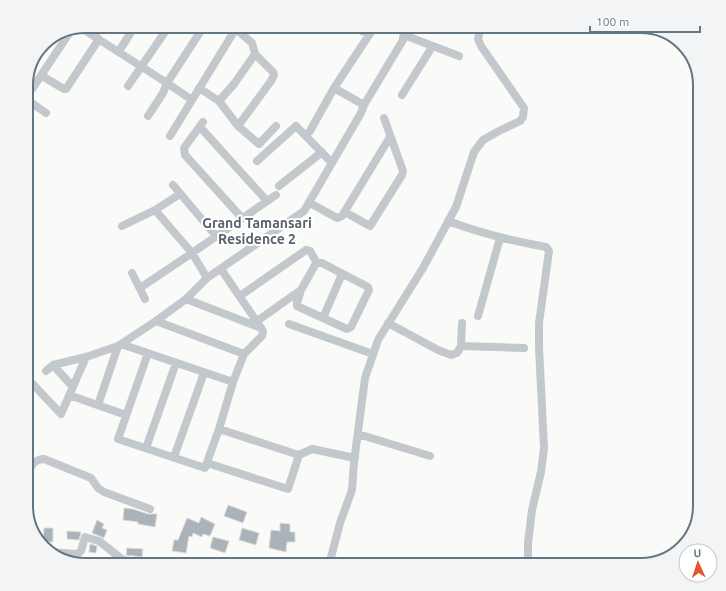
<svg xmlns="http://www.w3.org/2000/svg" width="726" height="591" font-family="Ubuntu,sans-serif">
<rect width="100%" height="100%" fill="#fafaf8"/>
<path fill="#aab3b9" stroke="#dcdcda" d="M228,505L247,512L243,523L224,516Z
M124,508L133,509L148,514H157L155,527L138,524V522L123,520Z
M201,517L215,524L210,536L203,534L202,537L193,533L192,537L189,536L186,553L172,551L174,540H178L187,518L199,523Z
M97,520L104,524L102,528L107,530L104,538L92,533Z
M280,523L290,524V532H295V542H287L286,552L269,548L271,530L280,531Z
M44,528H53V542H43Z
M242,528L259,533L256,545L239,540Z
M67,531L81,532L79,540L67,539Z
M213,537L229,541L225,553L210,548Z
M90,544L97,546L96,553L89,552Z
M127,548L143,549L142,557L126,555Z"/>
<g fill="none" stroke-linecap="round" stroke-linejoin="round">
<path stroke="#c3c8cc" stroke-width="8" d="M350,26L369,34
M81,28L167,83L192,100
M404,35L459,56
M94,36L101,26
M119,51L135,26
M42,76L64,89H66L99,39
M128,86L169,26
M199,88L219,101L238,126L271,81L274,75L273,72L255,54
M334,88L364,105
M402,95L432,47
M26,98L70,32
M26,99L46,113
M148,116L163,93L167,83L204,26
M203,122L184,148L185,155L242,218
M238,126L259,144L276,126
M200,127L267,201
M310,131L334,88L375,26
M170,136L235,30H237L252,43L255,54L234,84L219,101
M257,161L296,126L332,163
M173,185L216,236
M279,186L322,152
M180,194L155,210L192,253L276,195
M310,203L337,218L342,216L390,137
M345,212L368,225L370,226L402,175L403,171L384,118
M448,221C480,233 512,241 546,247L549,251L539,323V347L544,448L541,472L532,510L528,543V565
M122,226L155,210
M132,273L145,299
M140,288L192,253L207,278
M240,296L306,250L310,251L317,263
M186,299L261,328
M478,316L500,238
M323,318L342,274
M156,321L244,354
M257,321L301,290L315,265L317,263H322L368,287L369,290L351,327L347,329L297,306V303L301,290
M388,323L438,350L451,355L457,353L461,346L524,348
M289,324L373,354
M461,346L462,323
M148,353L118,439L205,468L219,429L233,382L244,354L262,336L263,331L221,269
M53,365L73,387
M46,371L53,365L86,357L118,346L121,344
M29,380L61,414L86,357
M233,382L121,344L156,321L186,299L207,278L304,211L361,113L364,105L403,40L404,26
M69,395L126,415
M98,405L118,346
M219,429L299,455L312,449L355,458
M358,434L430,456
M146,448L176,363
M174,457L204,373
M207,463L288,489L299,455
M26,479C31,468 31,460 44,459L91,478L98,488L104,492L150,509
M50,552L77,554L81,551L85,537L99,541L123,560L140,562L148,565
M182,565C200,561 219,560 237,565
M271,565C287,559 304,561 321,565
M329,565L340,523L352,490L354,462L365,378L378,340L423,268L456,207L474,152L483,140L499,131L520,121L523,117L524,108L481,46L478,39L481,26"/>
</g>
<g text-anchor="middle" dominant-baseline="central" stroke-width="4" stroke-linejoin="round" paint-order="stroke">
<g font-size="14" font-weight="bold" fill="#57646e" stroke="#fff">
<text x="257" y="223">Grand Tamansari<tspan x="257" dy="16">Residence 2</tspan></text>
</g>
</g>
<path d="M0 0H726V591H0ZM85 33H641A52 52 0 0 1 693 85V506A52 52 0 0 1 641 558H85A52 52 0 0 1 33 506V85A52 52 0 0 1 85 33Z" fill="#f3f4f5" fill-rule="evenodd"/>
<path fill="none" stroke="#657683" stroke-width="2" d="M85 33H641A52 52 0 0 1 693 85V506A52 52 0 0 1 641 558H85A52 52 0 0 1 33 506V85A52 52 0 0 1 85 33Z"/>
<g transform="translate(698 563) rotate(357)"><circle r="19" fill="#ffffff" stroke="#c1c8cd"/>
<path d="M0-3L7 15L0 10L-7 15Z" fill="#e4572e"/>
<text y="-6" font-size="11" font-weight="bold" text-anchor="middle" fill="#657683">U</text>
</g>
<path d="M590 26v6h110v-6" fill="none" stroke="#657683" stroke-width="2"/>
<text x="596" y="26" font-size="12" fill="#657683" stroke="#ffffff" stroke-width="3" paint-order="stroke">100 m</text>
</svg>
